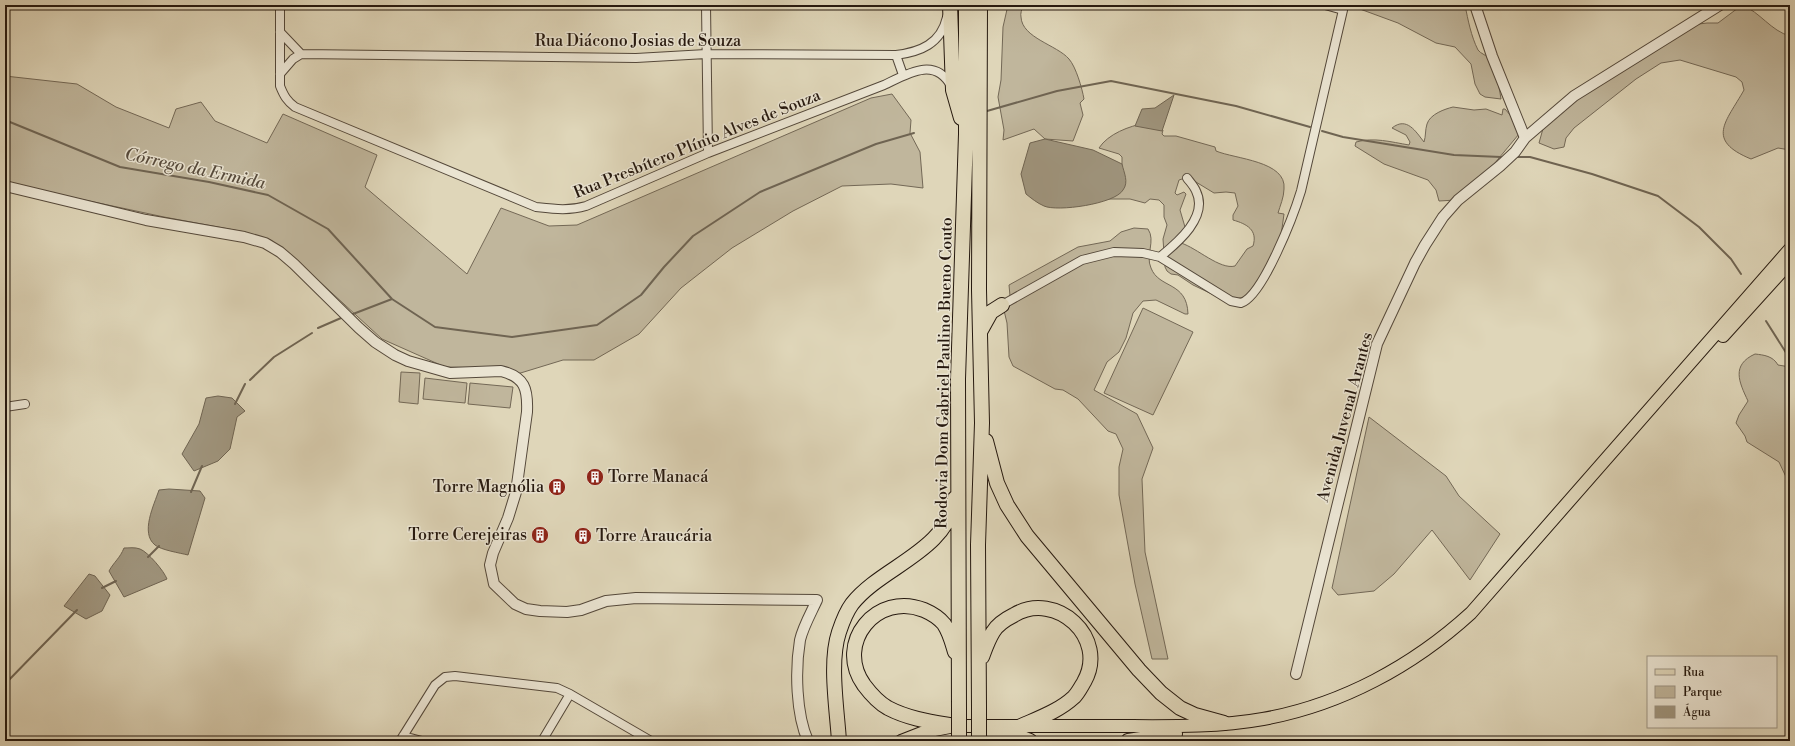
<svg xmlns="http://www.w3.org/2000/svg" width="1795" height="746" font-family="'Libre Bodoni',serif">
<rect width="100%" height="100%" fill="#dfd6b9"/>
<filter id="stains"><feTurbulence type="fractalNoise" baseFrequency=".005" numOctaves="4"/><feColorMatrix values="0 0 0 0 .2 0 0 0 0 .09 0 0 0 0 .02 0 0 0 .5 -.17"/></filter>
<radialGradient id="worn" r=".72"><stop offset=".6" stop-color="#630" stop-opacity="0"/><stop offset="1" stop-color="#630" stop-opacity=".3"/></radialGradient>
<path fill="#c0b69c" stroke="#736856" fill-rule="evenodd" d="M1008,5H1023C1022,9 1020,14 1021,17C1022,38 1057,45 1069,59C1076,67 1082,88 1084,99L1080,103L1083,115L1073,141L1045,139L1034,129L1003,140L1004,130L998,97L1001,80L1003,27Z
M1349,5H1465C1468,20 1471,36 1478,50C1481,54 1485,54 1488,58C1496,69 1499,86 1501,99L1485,97L1480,94L1475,84L1471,64L1455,47L1436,43L1398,23Z
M1742,5C1760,12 1771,31 1790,36V150L1778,148L1751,159C1705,140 1726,122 1744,90L1742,82L1736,77L1680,60L1661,63L1636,79L1574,128L1566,138L1564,147L1554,149L1539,143L1544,125L1549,117L1691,25L1707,23H1718Z
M5,76L77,84L116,107L169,128L176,109L201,102L215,121L267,143L283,114L377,155L365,187L467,274L501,208L549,226L577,225L871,98L892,94L911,120L910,133L920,152L923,188L891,184L842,186L793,211L732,248L681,288L639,334L594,360H563L514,375L498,368L445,367L382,339L295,259L271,240L245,232L164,217L5,183Z
M1453,107L1474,110L1486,109L1502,115L1503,109H1505L1511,116L1519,134L1494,164L1456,200L1439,201L1436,190L1428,180L1384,164L1355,146L1356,142C1374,137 1391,142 1409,145L1410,142L1406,135L1392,128C1407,116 1416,132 1424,142C1426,136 1425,130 1427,124C1430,114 1445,109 1453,107Z
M1146,123L1163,130L1162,134L1164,136H1176L1215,147L1216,151C1235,159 1287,161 1284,189C1284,197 1280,206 1278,213L1284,214L1279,250L1247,296L1236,299L1214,295L1193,285L1178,275L1171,274L1167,271L1165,267L1163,239L1167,225L1164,217V205L1159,200L1150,199L1145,203L1130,199H1107L1122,164V157L1119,154L1099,148C1108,134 1129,126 1146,123ZM1185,178L1191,179L1214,193L1226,192L1235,193L1238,206L1233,215V220C1247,224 1258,230 1253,246L1247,249L1235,266C1220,270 1197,248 1181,243L1179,238L1185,227L1180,210L1186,194L1184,192L1177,195L1175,193L1179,180Z
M1134,228L1148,229C1156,241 1145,255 1151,268C1159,289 1187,281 1188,314H1185L1156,300L1143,301L1133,313L1126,338L1119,352L1107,362L1094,390L1137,414L1153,448L1142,479L1145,552L1168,659H1152L1135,584L1119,495V467L1123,449L1116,434L1108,431L1078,399L1063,390L1055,389L1013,366L1009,357L1007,323L1002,302L1010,296L1009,285L1078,247L1110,241L1121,232Z
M1143,308L1193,332L1153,415L1104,393Z
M1755,354C1764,355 1773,356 1778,365L1790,367V480L1786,477L1779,462L1747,442L1745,436L1736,423L1739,415L1748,401C1739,382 1731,365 1755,354Z
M401,372L420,373L418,404L399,402Z
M425,378L467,383L465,403L423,399Z
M470,383L513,387L510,408L468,404Z
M1369,417L1446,476L1459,496L1500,534L1470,580L1432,530L1394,574L1374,591L1338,595L1332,588Z"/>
<path fill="#a0967f" stroke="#6f6452" d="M1174,95L1162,131L1135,126L1142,109L1155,108Z
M1045,139L1093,150L1122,164C1124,173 1129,182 1123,190C1115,204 1057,212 1044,206C1037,203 1031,198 1026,194L1021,174L1030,143Z
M218,396L232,398L245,411L237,417L230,449L218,461L194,471L182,454L199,424L206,398Z
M169,489L200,491L205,498L188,555C180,553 161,550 155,545C140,533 154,505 159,490Z
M124,548C129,548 135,547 140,549C148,552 164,571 167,579L124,597L109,571C114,562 120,558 124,548Z
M89,574L95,576L110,595L102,611L86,619L64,606Z"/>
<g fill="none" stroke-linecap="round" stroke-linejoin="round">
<path stroke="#6f6452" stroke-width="2" d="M987,111L1057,91L1111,81L1236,106L1310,127
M5,120L120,167L209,182L268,195L328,229L392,299L435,327L512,337L597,325L641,295L664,267L693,236L760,192L876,144L914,133
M1322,131L1343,137L1454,155L1501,157
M1517,157H1530L1592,174L1658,196L1699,227L1731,259L1741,274
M353,314L392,299
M1766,321L1790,359
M318,328L341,318
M250,380L274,357L312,333
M235,404L245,384
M191,492L202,466
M148,557L159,546
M102,588L116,581
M5,684L77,610"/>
<defs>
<path id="minor" d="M280,5V86C284,96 287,101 295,107L536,207C554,209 569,211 586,206L708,153L884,85C907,74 935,56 951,86
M706,5L708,153
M280,32L301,54L636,58L706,54L896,55C920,52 941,44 947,17
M896,55L903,75
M280,74L293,59L301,54
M1160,257C1177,243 1209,217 1196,191C1194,186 1190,182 1187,178
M1002,305L1082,260L1114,252L1143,253L1160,257L1231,301L1241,303C1263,296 1294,214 1301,191L1343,10L1325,5
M5,407L25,404
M403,736L422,741
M400,741L435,685L445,677L455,676L557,688L570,694L651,741
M542,741L570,694"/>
<path id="tertiary" d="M1475,5L1492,56L1525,138
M5,186L146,220L244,237L265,243L280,252L294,264L359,328L375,342L395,355L408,361L450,373L501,371C525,377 528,389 527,412L516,492L508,518L493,553L490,565L494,584L515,604L526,609L540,611L567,612L581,610L606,601L636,598L817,600C811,613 803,627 800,640C795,670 796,714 808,741
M1296,674L1377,344L1415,263L1425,245L1443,217L1458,200L1500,166L1515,152L1525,138L1574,96L1720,5"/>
<path id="primary" d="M1723,336L1790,262
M901,741L924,732L955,726C1007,726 1058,726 1109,726C1161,726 1213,728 1263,719C1341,705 1413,666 1471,613L1790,249"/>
<path id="motorway" d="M950,5L953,90L961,118
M981,330L991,312L1002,305
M986,441L997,483L1007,505L1027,536L1139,670L1161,693L1180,708L1195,715L1224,723
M982,657C985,649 988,640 993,632C997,625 1006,619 1014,615C1056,590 1109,638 1084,682C1081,687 1078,693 1074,697C1059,711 1039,718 1021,726
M979,707L978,545L982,423L979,290L980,5
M959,710L958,379L966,134V5
M955,726C932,722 909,719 888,708C879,703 870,693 864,685C834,643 877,591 924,610C931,613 939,618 944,624C950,633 952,642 955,652
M993,732L1015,735L1030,741
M839,741C837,709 829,662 839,632C842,623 846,612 852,604C882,566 947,552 955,498
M1128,741L1175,734"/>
</defs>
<use href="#minor" stroke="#54483a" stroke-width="10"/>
<use href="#tertiary" stroke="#54483a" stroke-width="12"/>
<use href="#primary" stroke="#26190f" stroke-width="14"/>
<use href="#motorway" stroke="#26190f" stroke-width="16"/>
<use href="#minor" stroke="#eae4d2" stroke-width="8"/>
<use href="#tertiary" stroke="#eae4d2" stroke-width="10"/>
<use href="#primary" stroke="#dfd6b9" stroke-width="12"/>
<use href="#motorway" stroke="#dfd6b9" stroke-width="14"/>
<defs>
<path id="motorway-bridge" d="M979,707V741
M959,741V710"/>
</defs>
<use href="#motorway-bridge" stroke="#26190f" stroke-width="16" stroke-linecap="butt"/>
<use href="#motorway-bridge" stroke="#dfd6b9" stroke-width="14"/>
</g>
<defs>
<symbol id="building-disc" viewBox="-11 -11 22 22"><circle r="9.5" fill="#8f2418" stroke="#eae4d2"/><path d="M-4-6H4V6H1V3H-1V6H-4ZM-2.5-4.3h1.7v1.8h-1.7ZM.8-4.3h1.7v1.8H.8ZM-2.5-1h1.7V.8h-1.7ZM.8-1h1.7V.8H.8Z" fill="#fff"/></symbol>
</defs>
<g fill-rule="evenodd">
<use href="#building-disc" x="585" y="467" width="20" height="20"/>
<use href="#building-disc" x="547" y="477" width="20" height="20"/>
<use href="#building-disc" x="530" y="525" width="20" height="20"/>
<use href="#building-disc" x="573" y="526" width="20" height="20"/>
</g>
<g text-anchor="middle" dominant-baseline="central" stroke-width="3" stroke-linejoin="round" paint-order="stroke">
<g font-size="16" fill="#26190f" stroke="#eae4d2">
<text x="638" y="41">Rua Diácono Josias de Souza</text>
<text transform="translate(697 144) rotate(-22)">Rua Presbítero Plínio Alves de Souza</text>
<text transform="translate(944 373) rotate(-89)">Rodovia Dom Gabriel Paulino Bueno Couto</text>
<text transform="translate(1345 417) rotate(-75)">Avenida Juvenal Arantes</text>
</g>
<g font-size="16" fill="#26190f" stroke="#eae4d2" text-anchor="start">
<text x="608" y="477">Torre Manacá</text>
<text x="544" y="487" text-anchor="end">Torre Magnólia</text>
<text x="527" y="535" text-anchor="end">Torre Cerejeiras</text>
<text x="596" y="536">Torre Araucária</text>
</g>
<g font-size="17" font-style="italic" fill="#574b3c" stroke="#eae4d2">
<text transform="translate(195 169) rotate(12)">Córrego da Ermida</text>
</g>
</g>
<rect width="1795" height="746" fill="none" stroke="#dfd6b9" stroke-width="20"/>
<rect x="6" y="6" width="1783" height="734" fill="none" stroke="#26190f" stroke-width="2"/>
<rect x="10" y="10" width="1775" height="726" fill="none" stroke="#26190f"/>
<rect x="1647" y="656" width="130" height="72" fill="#eae4d2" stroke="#9c9384"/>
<rect x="1655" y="669" width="20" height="6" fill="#dfd6b9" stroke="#9c9384"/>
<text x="1683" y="676" font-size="12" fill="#26190f">Rua</text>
<rect x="1655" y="686" width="20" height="12" fill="#c0b69c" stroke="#9c9384"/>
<text x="1683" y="696" font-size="12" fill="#26190f">Parque</text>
<rect x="1655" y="706" width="20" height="12" fill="#a0967f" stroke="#9c9384"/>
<text x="1683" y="716" font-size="12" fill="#26190f">Água</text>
<rect width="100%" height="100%" filter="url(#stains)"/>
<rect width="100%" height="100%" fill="url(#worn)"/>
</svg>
